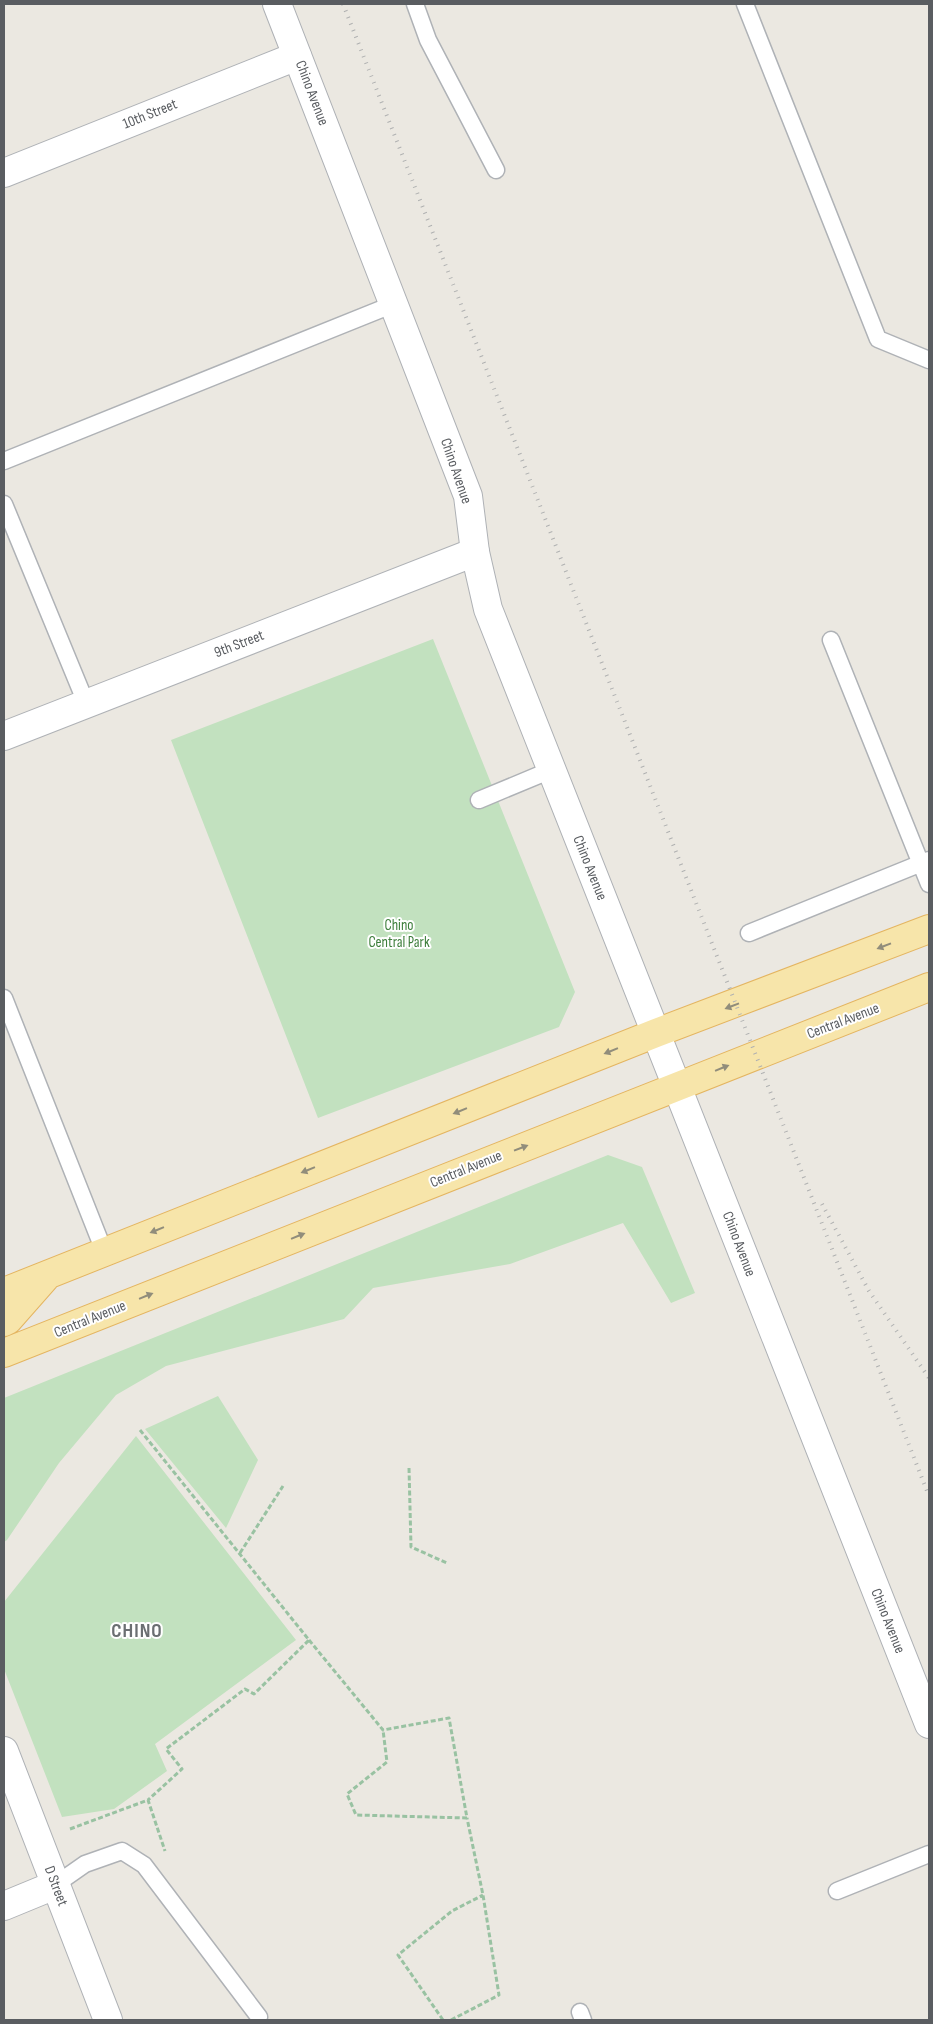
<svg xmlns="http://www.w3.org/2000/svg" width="933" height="2024" font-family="'Sofia Sans Condensed',sans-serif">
<rect width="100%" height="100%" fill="#ebe8e1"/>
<path fill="#c2e1bf" d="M433,639L575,992L559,1027L318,1118L171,740Z
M608,1155L642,1167L695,1293L671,1303L623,1223L510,1264L373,1288L344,1319L166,1366L116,1395L59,1463L7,1540L4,1542V1398Z
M218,1396L258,1460L226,1528L145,1429Z
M136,1436L296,1640L155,1744L167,1771L114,1809L62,1817L4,1669V1602Z"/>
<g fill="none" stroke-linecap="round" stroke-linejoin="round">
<defs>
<path id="service" d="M415,4L428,40L496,170
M745,4L878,339L929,360
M4,461L394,304
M4,504L86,703
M831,640L929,884
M479,800L551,770
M749,933L929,860
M4,998L104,1251
M55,1885L85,1864L122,1851L144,1865L259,2017
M837,1891L929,1854
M580,2012L583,2020"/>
<path id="minor" d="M4,173L297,56
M4,736L475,552
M4,1751L108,2020
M4,1906L55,1885"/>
<path id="secondary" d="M277,4L468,496L475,552L488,609L929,1724"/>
<path id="primary" d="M4,1292L656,1033L929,929
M4,1322L8,1320L45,1278
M4,1353L929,987"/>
</defs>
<use href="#service" stroke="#afb2b6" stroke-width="19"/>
<use href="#minor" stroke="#afb2b6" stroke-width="30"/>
<use href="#secondary" stroke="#aeb1b5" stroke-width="30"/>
<use href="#primary" stroke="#e4b561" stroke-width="30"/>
<path stroke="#99c2a2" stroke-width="3" stroke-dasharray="5 2.5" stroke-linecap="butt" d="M140,1430L309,1640L254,1694L245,1689L166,1749L182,1769L148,1800
M409,1468L411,1547L447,1563
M240,1553L283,1486
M309,1640L383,1730L449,1718L467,1818L356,1815L347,1794L387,1762L383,1730
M70,1829L148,1800L165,1851
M443,2020L398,1955L452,1911L483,1895
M451,2020L499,1995L483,1895L467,1818"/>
<use href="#service" stroke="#fff" stroke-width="16"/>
<use href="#minor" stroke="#fff" stroke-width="28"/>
<use href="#secondary" stroke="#fff" stroke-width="28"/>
<use href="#primary" stroke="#f7e5aa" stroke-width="28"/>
<path stroke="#b0b1b1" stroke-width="4" stroke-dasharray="1 6" stroke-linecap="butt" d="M343,4L929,1496
M822,1204L869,1291L929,1378"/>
</g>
<defs><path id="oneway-solid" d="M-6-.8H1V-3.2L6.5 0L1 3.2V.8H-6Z" transform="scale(1.25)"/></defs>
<g fill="#918d7b">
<use href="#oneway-solid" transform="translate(884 946) rotate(159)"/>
<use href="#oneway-solid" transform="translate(732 1006) rotate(159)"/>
<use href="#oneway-solid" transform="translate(611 1051) rotate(158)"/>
<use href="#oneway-solid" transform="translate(722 1068) rotate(-22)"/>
<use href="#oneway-solid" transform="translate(460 1111) rotate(158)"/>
<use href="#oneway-solid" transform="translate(521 1148) rotate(-21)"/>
<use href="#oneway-solid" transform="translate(308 1170) rotate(158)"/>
<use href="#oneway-solid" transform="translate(157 1230) rotate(158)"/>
<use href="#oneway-solid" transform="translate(298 1236) rotate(-22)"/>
<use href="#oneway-solid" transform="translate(146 1296) rotate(-22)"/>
</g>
<g text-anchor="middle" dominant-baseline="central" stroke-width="4" stroke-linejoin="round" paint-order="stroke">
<g font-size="15" fill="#5a5d61" stroke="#fff">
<text transform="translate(312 93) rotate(69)">Chino Avenue</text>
<text transform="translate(150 114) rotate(-22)">10th Street</text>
<text transform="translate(456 471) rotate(71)">Chino Avenue</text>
<text transform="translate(239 644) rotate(-21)">9th Street</text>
<text transform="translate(590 868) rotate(68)">Chino Avenue</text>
<text transform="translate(843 1021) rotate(-21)">Central Avenue</text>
<text transform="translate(466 1169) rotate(-22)">Central Avenue</text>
<text transform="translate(739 1244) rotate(69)">Chino Avenue</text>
<text transform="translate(90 1319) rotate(-22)">Central Avenue</text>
<text transform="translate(888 1621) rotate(68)">Chino Avenue</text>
<text transform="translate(56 1886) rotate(69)">D Street</text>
</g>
<g font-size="15" fill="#3d7e3b" stroke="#fff">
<text x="399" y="925">Chino<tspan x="399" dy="17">Central Park</tspan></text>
</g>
<g font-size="20" font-weight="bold" letter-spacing="1" fill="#6b6f72" stroke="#fff">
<text x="137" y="1631">CHINO</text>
</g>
</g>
<rect width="933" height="2024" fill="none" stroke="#5a5d61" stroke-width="10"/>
</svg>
